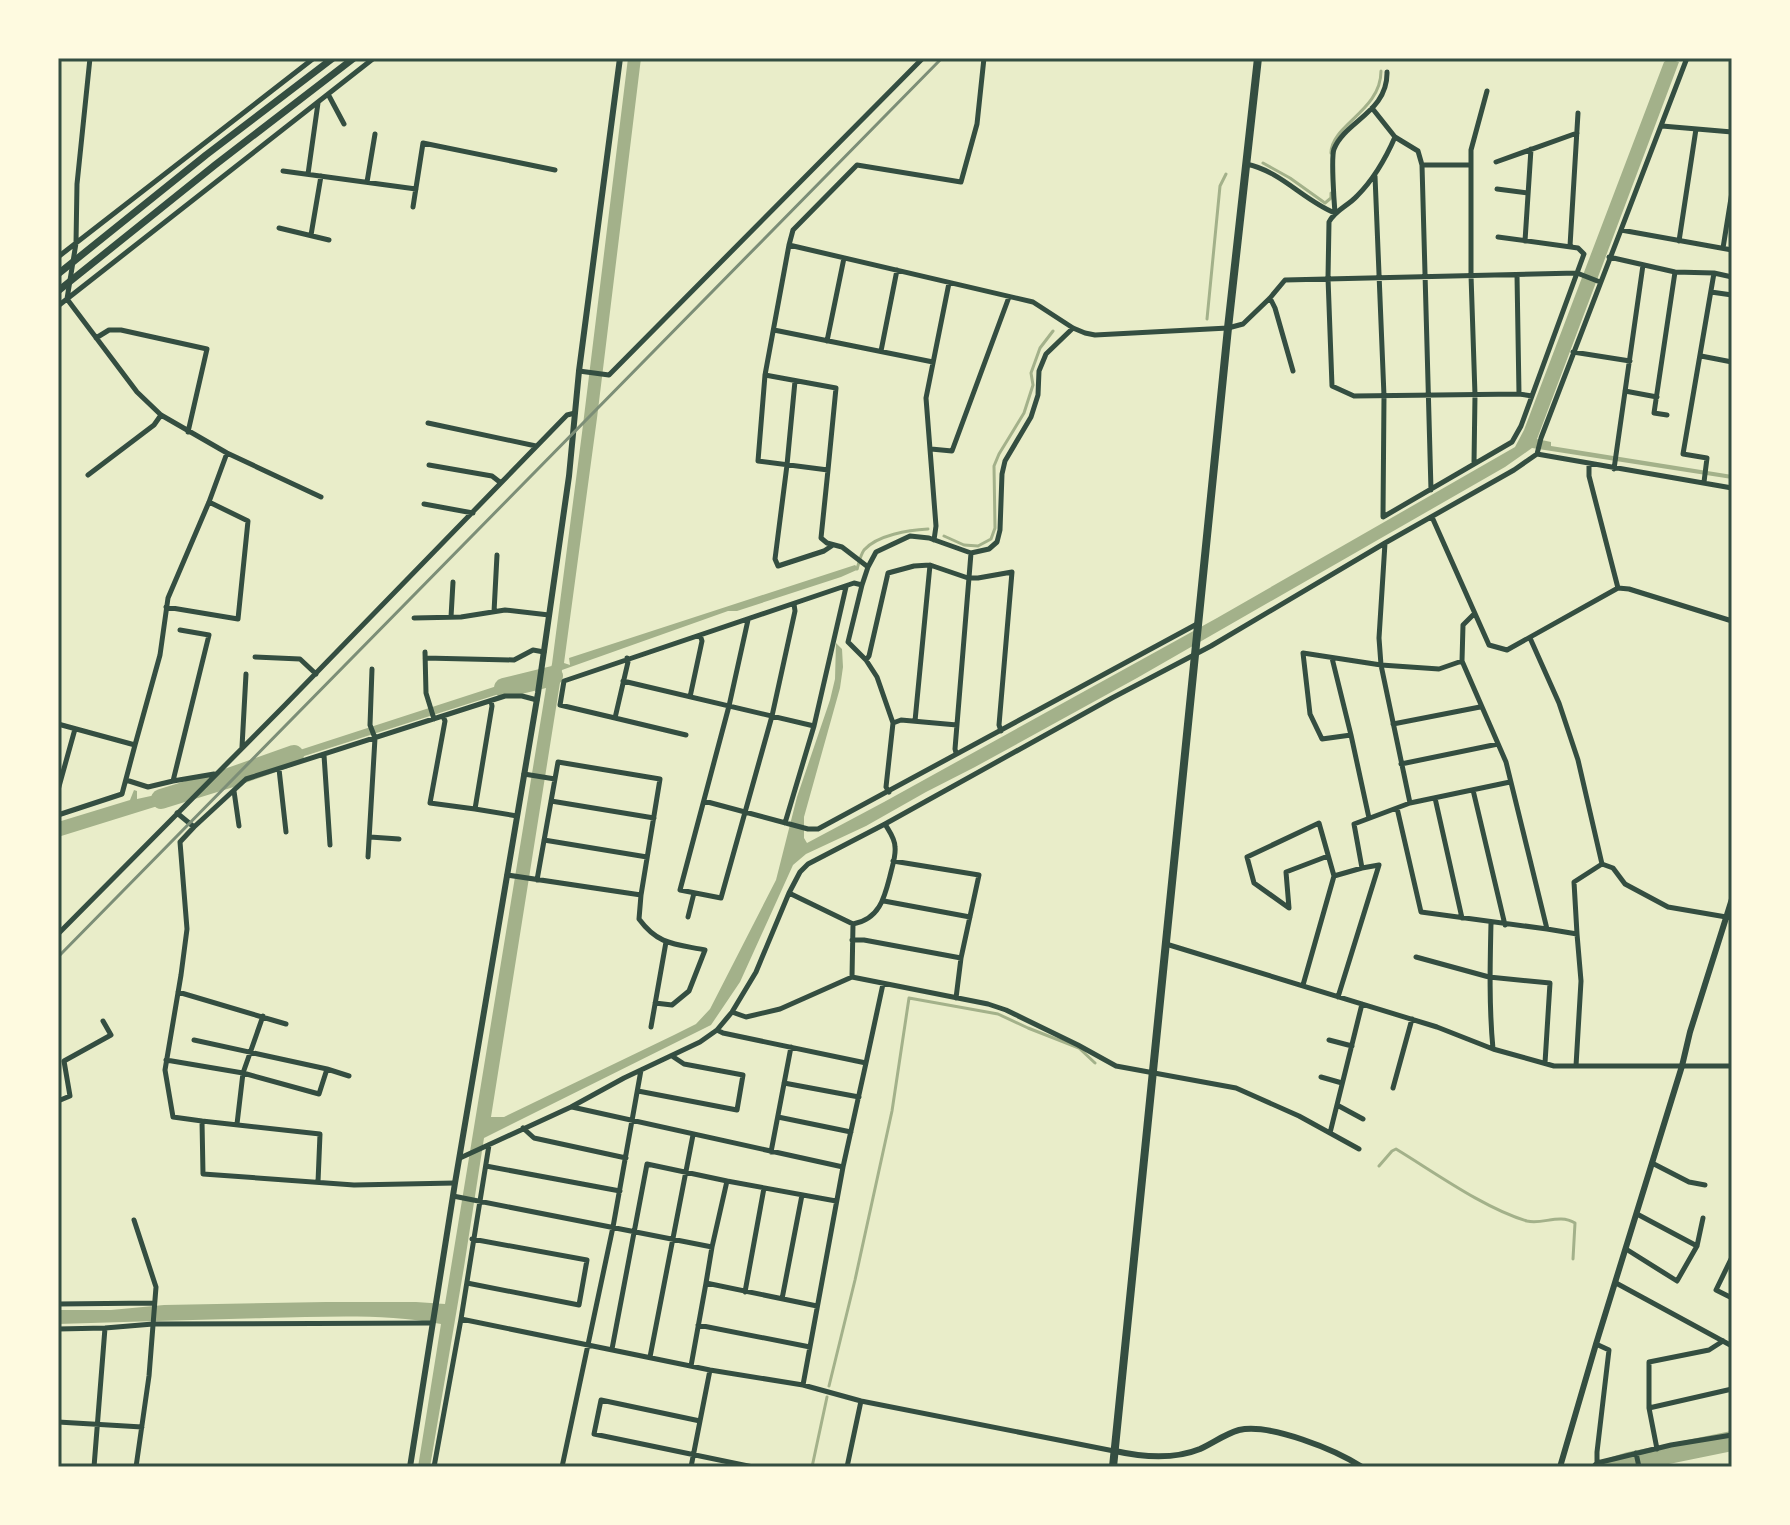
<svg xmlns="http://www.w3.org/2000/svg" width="1790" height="1525" font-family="Inter,sans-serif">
<rect width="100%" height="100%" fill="#e9edc9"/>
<path fill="#a3b18a" d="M628,58H641L597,418L564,663L570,665L569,658L855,565L859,569L841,577L737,611H728L562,670L491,1117H504L674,1035L696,1024L710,1009L776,880L797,797L830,700L835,679L836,643L842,649L843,667L840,688L804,817V838L807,843L884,802L1217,618L1515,447L1524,430L1664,62L1669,59L1679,62L1537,439L1551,442V446L1726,474L1732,475V479L1532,448L1505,467L1137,678L975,767L926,792L866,826L806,854L793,865L740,982L711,1025L484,1138L464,1267L430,1467H418L441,1324C383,1313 324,1317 265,1318C196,1320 127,1322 58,1324V1310H111L164,1305L326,1302H416L445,1304L547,682L552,664L582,433Z
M528,676L527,685L273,766L269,760Z
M190,787L177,800L58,837V822L130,800L134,790L137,791V799L160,794L161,795Z"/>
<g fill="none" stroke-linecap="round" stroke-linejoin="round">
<path stroke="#a3b18a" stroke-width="3" d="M1331,153C1331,125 1381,111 1381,71
M1263,163L1290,178L1325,203L1331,198V193
M1207,319L1220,186L1226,174
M944,536L964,545L978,546L991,539L995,528L994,466L999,454L1024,413L1033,385L1031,373L1040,348L1053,331
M857,569C859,563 860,556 864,550C877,535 909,530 928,529
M1379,1166L1392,1151L1396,1149C1434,1172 1485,1209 1527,1221C1543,1225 1559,1213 1575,1223L1573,1259
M829,1386L855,1280L892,1111L909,998L998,1014L1028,1028L1079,1048L1095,1063
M812,1467L827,1397"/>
<path stroke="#a3b18a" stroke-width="20" d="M504,688L553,676
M161,799L229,778L294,755
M1613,1467L1629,1462L1732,1441"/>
<path stroke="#344e41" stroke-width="5" d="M90,58L77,184L76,243L67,299L137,392L161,415L227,453L321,497
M984,58L977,124L961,182L857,165L793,230L789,245L1033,302L1073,328L1085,333L1095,335L1228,328L1243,324L1270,298L1285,280L1577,273L1600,282
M328,94L344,124
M1372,108L1395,137C1385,160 1374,179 1357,196C1348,206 1335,210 1329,222L1328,278L1332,386L1354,396L1519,394L1532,396
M1662,126L1732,132
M1395,137L1418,151L1422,165H1470
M1496,162L1577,133
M1246,164C1281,171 1303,200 1335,213C1334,201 1331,157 1334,149C1345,121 1388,112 1387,72
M1422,165L1431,490
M283,171L416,189
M308,174L318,103
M1375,176L1384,396L1383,517L1512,442L1521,426L1584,254L1578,248L1498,237
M367,182L375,134
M1497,189L1528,193
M413,207L423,143L555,170
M279,228L329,240
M1621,230L1732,250
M311,235L321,176
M1525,241L1531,149
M1679,241L1696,129
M789,245L765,375L758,461L828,470L821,538L827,543L842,547L868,567
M1570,246L1578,113
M1723,248L1732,192
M58,257L314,58
M1609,257L1675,272L1714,273L1732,277
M1517,275L1519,394
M1711,292L1732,295
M1270,298L1275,308L1293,371
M58,306L374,58
M774,330L933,362
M96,338L109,330H121L207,349L188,432
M827,341L844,258
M881,351L897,270
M1573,352L1630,361
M1701,356L1732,362
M579,371L609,375L923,58
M765,375L836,388L828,470
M795,381L787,465L775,559L778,566L824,551L833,545
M1625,391L1657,397
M1667,415L1654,413L1675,272
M428,423L536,446
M931,449L952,451L1009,297
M1537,454L1541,438L1687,58
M1474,463L1475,395L1471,275V150L1487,91
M1589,464V476L1618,588
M429,465L492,476L501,483
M1614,469L1643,265
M88,475L154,425L161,415
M1704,482L1707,458L1683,454L1714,273
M424,504L473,513
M1432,517L1489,645L1507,650L1618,588L1629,589L1732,621
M934,540L936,526L926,398L949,283
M1385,543L1379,638L1381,665L1410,803L1510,782
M166,607L238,619L248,521L209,502
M494,612L497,555
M1474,614L1463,625L1462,661L1506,762L1547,929L1577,934L1581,981L1576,1066
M451,617L453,582
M414,618L461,617L505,610L549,615
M748,620L729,706L680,890L721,898L772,716L795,611L794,604
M1530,638L1559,703L1578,760L1602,864L1613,868L1625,884L1668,907L1732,918
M425,652L426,693L434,719
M255,657L300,659L316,674
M425,658L514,660L533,650L544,652
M627,658L628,662L615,718L560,705L564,681L854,583L862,585
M1332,658L1351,735
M866,660L869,656L888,573L914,566L930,565L968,578H978L1012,572L999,725L1001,731
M623,681L814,726
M690,697L702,641L700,635
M443,716L445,721L430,803L475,809L492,706L491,701
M615,718L686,735
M915,721L930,565
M893,723L901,720L957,725
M58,724L135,745L160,655L168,598L209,502L227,453
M1393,724L1480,707
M242,747L246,674
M956,753L955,749L971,553
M324,755L330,845
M1401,764L1498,744
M279,769L286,832
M524,774L555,779
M126,780L148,787L173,781L214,774
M173,781L209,635L180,630
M58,790L75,729
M1473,790L1505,925
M234,791L239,826
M889,792L886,787L893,723L877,677L866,660L848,642L862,585L868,567L876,552L910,536L929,538L971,553L989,549L997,542L1000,530L1002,474L1005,461L1031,417L1038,395L1039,371L1046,354L1073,328
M1435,798L1462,918
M551,801L654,818
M704,801L808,829H818L1197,624
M1397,808L1421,912L1547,929
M475,809L517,816
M177,813L194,827L246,779L505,696H522L537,700
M58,815L122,794L135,745
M1369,818L1351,735L1322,739L1310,714L1303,653L1381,665L1439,669L1462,661
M785,823L814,726L846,587
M194,827L180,842L187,929L181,975L165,1070L173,1117L202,1121L203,1174L354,1185L455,1183
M370,837L399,839
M544,840L647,857
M1328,856L1286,872L1289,908L1254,883L1247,857L1319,823L1334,876
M368,857L375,738L370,725L372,669
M893,861L979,875L961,958
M507,875L641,895L660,779L558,762L537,880
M789,893L853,924C881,919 885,895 891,872C893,864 896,855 895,847C895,838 889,831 885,824
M641,895L639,919C658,945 675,944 705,950L689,991L672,1005L655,1003
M884,901L970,917
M688,917L694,893
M1491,923C1490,965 1489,1007 1493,1049
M58,934L284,706L567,415L575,413
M1577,934L1574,882L1602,864
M852,940H864L961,958L956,998
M1166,944L1437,1027L1493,1049L1554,1066H1732
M1416,957L1489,977L1550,983L1545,1063
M852,977L988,1004L1006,1010L1078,1045L1116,1066L1236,1088L1299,1116L1359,1149
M1303,985L1334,876L1362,868
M178,992L286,1024
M1338,997L1379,865L1362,868L1354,824L1410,803
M732,1012L746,1017L780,1009L852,977L853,924
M651,1027L666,942
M717,1030L723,1033L866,1063L883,984
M194,1040L327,1069
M1329,1040L1352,1046
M166,1060L243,1073L319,1094L327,1069L349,1076
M1321,1077L1342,1083
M784,1083L859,1097
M1393,1088L1412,1019
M638,1091L737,1110L743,1075L684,1064L672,1056
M58,1101L70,1096L64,1061L111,1035L103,1021
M1337,1105L1363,1119
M572,1107L843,1167
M778,1117L851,1132
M202,1121L320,1134L318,1182
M237,1124L243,1073L263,1016
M523,1128L534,1138L626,1158
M1330,1133L1362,1004
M771,1152L791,1047
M460,1158L571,1107L624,1078L700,1042L717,1030L732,1012L756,972L789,893L800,872L808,864L885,824L1112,698L1211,646L1385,543L1514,470L1537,454L1732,488
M1652,1163L1689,1182L1705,1185
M486,1166L620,1191
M727,1181L836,1201
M453,1196L712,1247L706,1283L817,1306
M134,1220L156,1287L149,1376L136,1467
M1697,1246L1703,1218
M1626,1249L1677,1281L1697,1246L1637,1214
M1732,1257L1716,1290L1732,1298
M467,1283L579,1305L587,1260L472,1239
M1616,1283L1732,1346
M745,1292L764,1188
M782,1299L802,1195
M58,1304L154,1303
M461,1319L710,1370L803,1385L861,1401L1114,1451
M698,1325L810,1347
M58,1329L105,1328L153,1324L432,1323
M58,1336V1392
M1596,1344L1609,1350L1597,1452V1463
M612,1349L647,1164L727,1181L712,1247
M650,1357L693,1135
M691,1366L706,1283
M803,1385L843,1167L866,1063
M1649,1408L1732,1389
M700,1421L601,1400L594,1434L753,1467
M58,1422L142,1427
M1657,1449L1649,1408V1362L1709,1350L1723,1341
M1636,1453L1639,1467
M94,1467L105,1328
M434,1467L461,1319L489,1145
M562,1467L613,1227L641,1070
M691,1467L710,1370
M847,1467L861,1401
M1593,1467L1597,1463L1671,1445L1732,1435"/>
<path stroke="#344e41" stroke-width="6" d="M1115,1451C1142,1457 1173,1460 1200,1449C1213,1443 1225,1434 1239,1430C1270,1423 1336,1450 1362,1467
M410,1467L455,1183L538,693L569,476L579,371L620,58
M1560,1467L1596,1344L1682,1066L1690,1032L1732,899"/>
<path stroke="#344e41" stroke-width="7" d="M58,274L206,155L333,58
M58,291L215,165L354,58"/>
<path stroke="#344e41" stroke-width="8" d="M1113,1467L1228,328L1258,58"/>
<path stroke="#7c8e77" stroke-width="3" d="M58,957L942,58"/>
</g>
<rect width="1790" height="1525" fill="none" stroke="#fefae0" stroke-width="120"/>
<rect x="60" y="60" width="1670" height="1405" fill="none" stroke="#344e41" stroke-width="3"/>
</svg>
